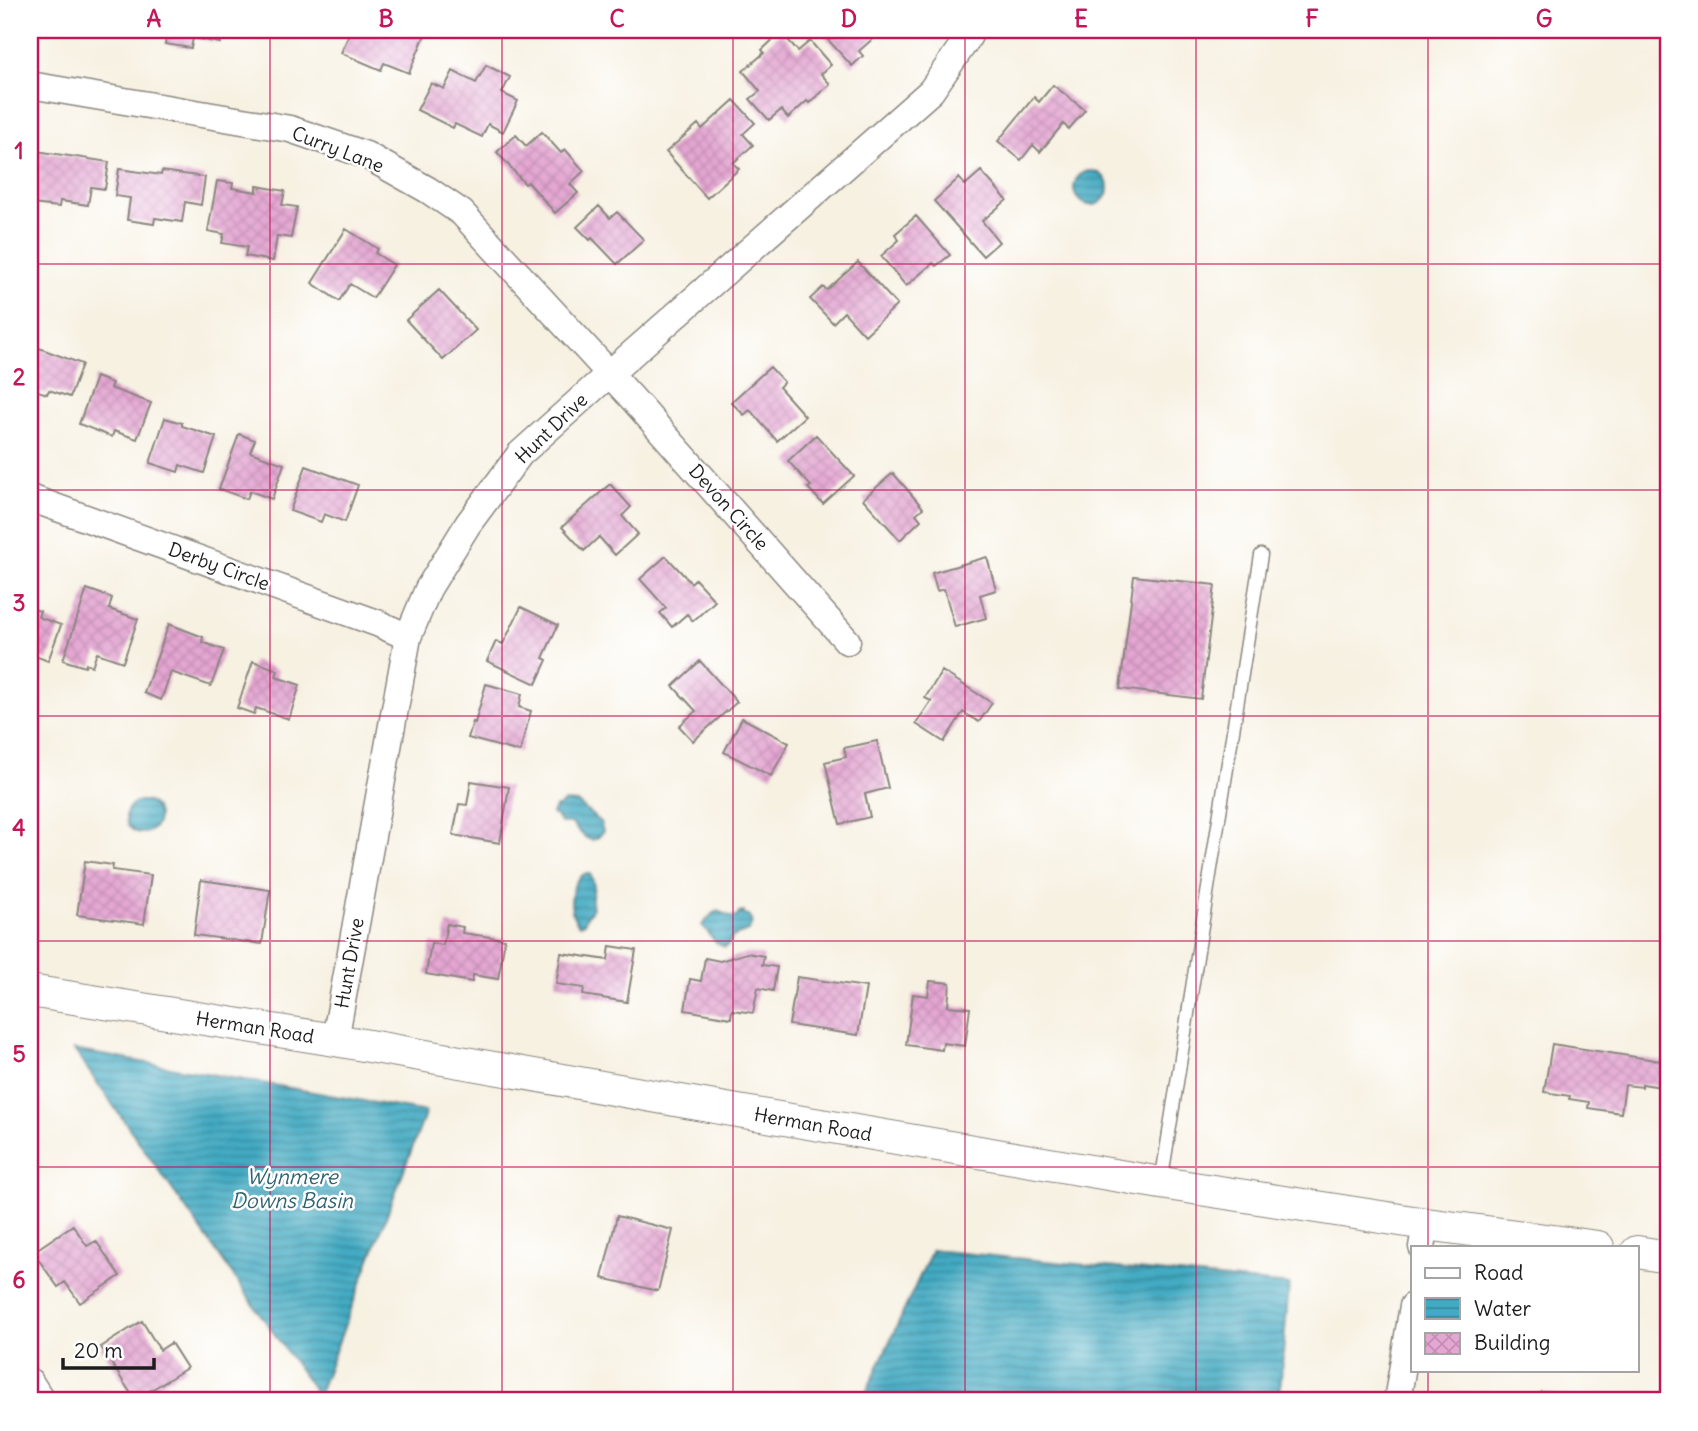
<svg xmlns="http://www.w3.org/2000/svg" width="1698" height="1431" font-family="Delius,sans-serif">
<defs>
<pattern id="water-rules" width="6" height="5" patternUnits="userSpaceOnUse" patternTransform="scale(1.75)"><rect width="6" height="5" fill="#42aac2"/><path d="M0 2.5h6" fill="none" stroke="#368a9d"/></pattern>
<pattern id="building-cross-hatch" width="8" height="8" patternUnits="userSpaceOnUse" patternTransform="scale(1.75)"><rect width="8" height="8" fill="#e4a6d2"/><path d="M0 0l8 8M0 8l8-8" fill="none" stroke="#c38eb4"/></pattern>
</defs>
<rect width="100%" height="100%" fill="#fff"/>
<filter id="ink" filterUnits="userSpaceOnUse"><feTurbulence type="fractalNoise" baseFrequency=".0143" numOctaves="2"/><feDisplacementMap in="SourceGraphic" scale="14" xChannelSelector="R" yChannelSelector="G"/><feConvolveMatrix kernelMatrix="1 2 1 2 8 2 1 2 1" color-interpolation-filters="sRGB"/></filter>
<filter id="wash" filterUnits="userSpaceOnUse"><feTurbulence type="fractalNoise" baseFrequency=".00686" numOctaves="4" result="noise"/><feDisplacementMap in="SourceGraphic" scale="28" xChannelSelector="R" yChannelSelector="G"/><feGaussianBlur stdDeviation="1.57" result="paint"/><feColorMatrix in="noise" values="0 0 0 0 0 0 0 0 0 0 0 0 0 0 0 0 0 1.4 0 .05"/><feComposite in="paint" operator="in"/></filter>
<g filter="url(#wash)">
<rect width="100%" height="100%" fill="#f7f1e2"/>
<path fill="url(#water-rules)" stroke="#2f636f" stroke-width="2" d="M1074 188a17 17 0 1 1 34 0a17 17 0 1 1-34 0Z
M126 817a16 16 0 1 1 32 0a16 16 0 1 1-32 0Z
M564,802L578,803L600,822L603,831C592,850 582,834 571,823H561L557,818V816L552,814L555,807H559Z
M584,874H590C599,890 588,893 593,908L587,916L584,923L579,925C567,912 569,883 584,874Z
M718,911L731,917H737L739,913L744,912V915L748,916L752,922L749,931L732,937L731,942L725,947L716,943L702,925L713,913Z
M74,1050L426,1112L318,1396Z
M932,1250L1289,1285L1279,1401H862Z"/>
<g id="blocks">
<path fill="url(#building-cross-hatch)" d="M168,30H222L220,43L193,38L191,48L165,44Z
M351,30H427L409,73L384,63L381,70L341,53Z
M819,30H875L878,34L859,51L863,56L852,66Z
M781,32L798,51L810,41L831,65L821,74L830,84L809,103L807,101L788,118L781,110L769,120L750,99L760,91L743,71L764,53L762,50Z
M486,65L510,77L502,93L518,101L503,132L488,124L482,137L455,124L453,128L417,110L431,83L444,89L453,71L476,83Z
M1053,85L1085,110L1069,129L1063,124L1040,152L1033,145L1021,160L998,141L1034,97L1039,102Z
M734,100L755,123L743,134L753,145L733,163L739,169L707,198L666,152L698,124L702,129Z
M542,132L561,153L565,149L584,171L570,184L578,193L555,213L528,182L525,184L497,152L516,135L526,146Z
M30,150L109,162L105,189L91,187L88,205L60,201L59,207L31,204L34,182H30Z
M119,169L161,175L162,171L205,177L201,205L185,202L182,222L155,218L154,224L127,220L130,198L115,196Z
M981,171L1007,200L982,221L999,242L983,256L934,201L959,178L965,185Z
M217,181L233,183L232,188L257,192V186L285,191L282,205L297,207L291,238L277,236L273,261L245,256L247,247L222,243L224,234L208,231Z
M599,206L610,218L617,212L644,240L617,264L592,238L590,240L577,227Z
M916,216L950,255L936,266L933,263L906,286L881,256L899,240L895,234Z
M346,229L378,249L375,253L394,265L373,298L350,284L339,301L312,283Z
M858,262L897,305L865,335L844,312L833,323L810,299L823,287L827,290Z
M439,290L476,330L443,360L406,320Z
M31,345L82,364L70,397L49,390L47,394L32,389L35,381L30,379Z
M770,367L784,382L779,387L805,416L777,441L750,410L744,415L731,402Z
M96,377L112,383L110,388L151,403L137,439L114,431L112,437L79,424Z
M165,418L182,423V426L216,437L204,473L180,465L178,472L150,463Z
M239,434L255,440L250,452L284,464L272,499L250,491L247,499L219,489Z
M816,435L854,476L823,504L808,488L811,486L788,461Z
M306,466L358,485L345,522L324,514L321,522L290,511Z
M893,473L923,508L916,514L921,520L900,540L863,499Z
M610,484L631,507L622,516L638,534L615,555L599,537L584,551L562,527Z
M666,556L691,583L695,579L715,601L693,621L687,614L672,627L660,613L666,608L640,579Z
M987,557L996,590L980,595L986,618L955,627L944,589L937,591L932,573Z
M1134,576L1215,585L1201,699L1120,689Z
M87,589L112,598L109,609L138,619L123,662L97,653L92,666L86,664L85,667L63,660Z
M521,607L558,625L543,658L547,660L536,684L487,661L496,641L503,644Z
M30,608L40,611L38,617L61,625L48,661L30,654Z
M169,624L203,637L202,642L224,650L211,686L171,672L161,700L144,693Z
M253,661L278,670L276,677L300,685L289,719L256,708L254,714L237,708Z
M700,661L737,702L693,741L679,726L696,711L673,686Z
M942,671L992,703L979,722L963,712L944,742L916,724L931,701L925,698Z
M486,684L522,694L519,707L531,711L520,752L468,738L473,722L475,723Z
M742,718L789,743L771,776L724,752Z
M877,741L888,788L865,794L870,817L840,824L825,762L846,757L844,748Z
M471,781L509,787L500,843L453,835L459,804L467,805Z
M85,861L113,865L112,870L151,875L144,924L77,915Z
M201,880L270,890L262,944L194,935Z
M447,924L463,927L462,933L505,939L498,979L473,975L472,982L426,974L431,943L443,945Z
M610,946L636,950L627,1002L583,995L584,988L556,984L561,953L608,960Z
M747,953L764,956L762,965L777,967L773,991L758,988L753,1013L732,1010L731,1018L685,1010L690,979L701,981L705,958L720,961Z
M797,977L866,987L858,1035L789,1025Z
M930,981L950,983L948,1006L970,1008L965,1046L943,1043L942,1050L906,1045L913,994L928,996Z
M1552,1044L1668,1062V1088L1642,1084V1087L1625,1085L1621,1113L1588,1108L1589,1102L1569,1099L1570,1096L1544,1092Z
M617,1216L673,1230L658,1291L602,1278Z
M73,1225L87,1246L96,1241L120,1276L80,1303L65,1282L58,1287L33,1252Z
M142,1321L160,1350L171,1343L187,1368L135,1400L101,1347Z
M1541,1392L1588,1400V1401H1540Z"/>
</g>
</g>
<g filter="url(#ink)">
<use href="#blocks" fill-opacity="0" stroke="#8a867f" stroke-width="2"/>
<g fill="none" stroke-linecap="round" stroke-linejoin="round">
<defs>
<path id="service" d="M1161,1183L1261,555"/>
<path id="minor" d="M30,85L290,129L366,155L428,190L462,213L631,397L847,641
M30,498L377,623L408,637
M335,1040L408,637L428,589L468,524L520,454L609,374L931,91L967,39L972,30
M1422,1247L1426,1224
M30,1382L42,1401
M1397,1401L1413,1306"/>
<path id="tertiary" d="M30,991L335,1040L726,1109L1161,1183L1426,1224L1598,1247
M1637,1252L1668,1257"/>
</defs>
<use href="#service" stroke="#8a867f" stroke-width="15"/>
<use href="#minor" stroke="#8a867f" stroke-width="29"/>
<use href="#tertiary" stroke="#8a867f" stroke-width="34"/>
<use href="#service" stroke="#fff" stroke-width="12"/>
<use href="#minor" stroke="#fff" stroke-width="26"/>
<use href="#tertiary" stroke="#fff" stroke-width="32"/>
</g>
</g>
<path fill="none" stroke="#c2185b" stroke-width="2" stroke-opacity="0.55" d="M270,30V1401M502,30V1401M733,30V1401M965,30V1401M1196,30V1401M1428,30V1247M30,264H1668M30,490H1668M30,716H1668M30,941H1668M30,1167H1668M1428,1370V1401"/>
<g text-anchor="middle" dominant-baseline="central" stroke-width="5" stroke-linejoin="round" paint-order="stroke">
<g font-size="19" fill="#1c1c1c" stroke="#fff">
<text transform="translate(338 149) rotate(21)">Curry Lane</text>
<text transform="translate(551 428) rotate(-44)">Hunt Drive</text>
<text transform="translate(729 507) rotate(48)">Devon Circle</text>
<text transform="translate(219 566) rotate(20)">Derby Circle</text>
<text transform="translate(349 963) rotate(-80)">Hunt Drive</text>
<text transform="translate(255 1027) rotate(9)">Herman Road</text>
<text transform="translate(813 1124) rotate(10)">Herman Road</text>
</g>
<g font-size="21" font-style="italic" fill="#2f636f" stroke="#fff">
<text x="292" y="1176">Wynmere<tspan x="292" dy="24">Downs Basin</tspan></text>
</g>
</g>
<rect width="1698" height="1431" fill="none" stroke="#fff" stroke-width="77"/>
<rect x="1411" y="1246" width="228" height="126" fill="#ffffff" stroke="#a4a4a4" stroke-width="2"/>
<rect x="1425" y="1268" width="35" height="10" fill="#ffffff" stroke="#a4a4a4" stroke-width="2"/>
<text x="1474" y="1280" font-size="21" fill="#1c1c1c">Road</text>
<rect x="1425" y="1298" width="35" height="21" fill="url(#water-rules)" stroke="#a4a4a4" stroke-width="2"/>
<text x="1474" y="1316" font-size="21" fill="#1c1c1c">Water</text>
<rect x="1425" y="1333" width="35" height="21" fill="url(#building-cross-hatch)" stroke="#a4a4a4" stroke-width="2"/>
<text x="1474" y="1350" font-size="21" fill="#1c1c1c">Building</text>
<path d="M63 1358v10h91v-10" fill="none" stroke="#1c1c1c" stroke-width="3.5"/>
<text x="74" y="1358" font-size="21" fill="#1c1c1c" stroke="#ffffff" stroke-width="5" paint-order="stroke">20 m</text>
<rect x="38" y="38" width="1622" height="1354" fill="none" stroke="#c2185b" stroke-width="2.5"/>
<g font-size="23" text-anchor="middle" font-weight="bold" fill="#c2185b">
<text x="154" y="27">A</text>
<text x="386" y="27">B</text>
<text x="617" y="27">C</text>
<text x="849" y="27">D</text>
<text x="1081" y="27">E</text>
<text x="1312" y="27">F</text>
<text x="1544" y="27">G</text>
<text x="19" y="159">1</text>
<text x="19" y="385">2</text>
<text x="19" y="611">3</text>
<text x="19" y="836">4</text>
<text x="19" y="1062">5</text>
<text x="19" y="1288">6</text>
</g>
</svg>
